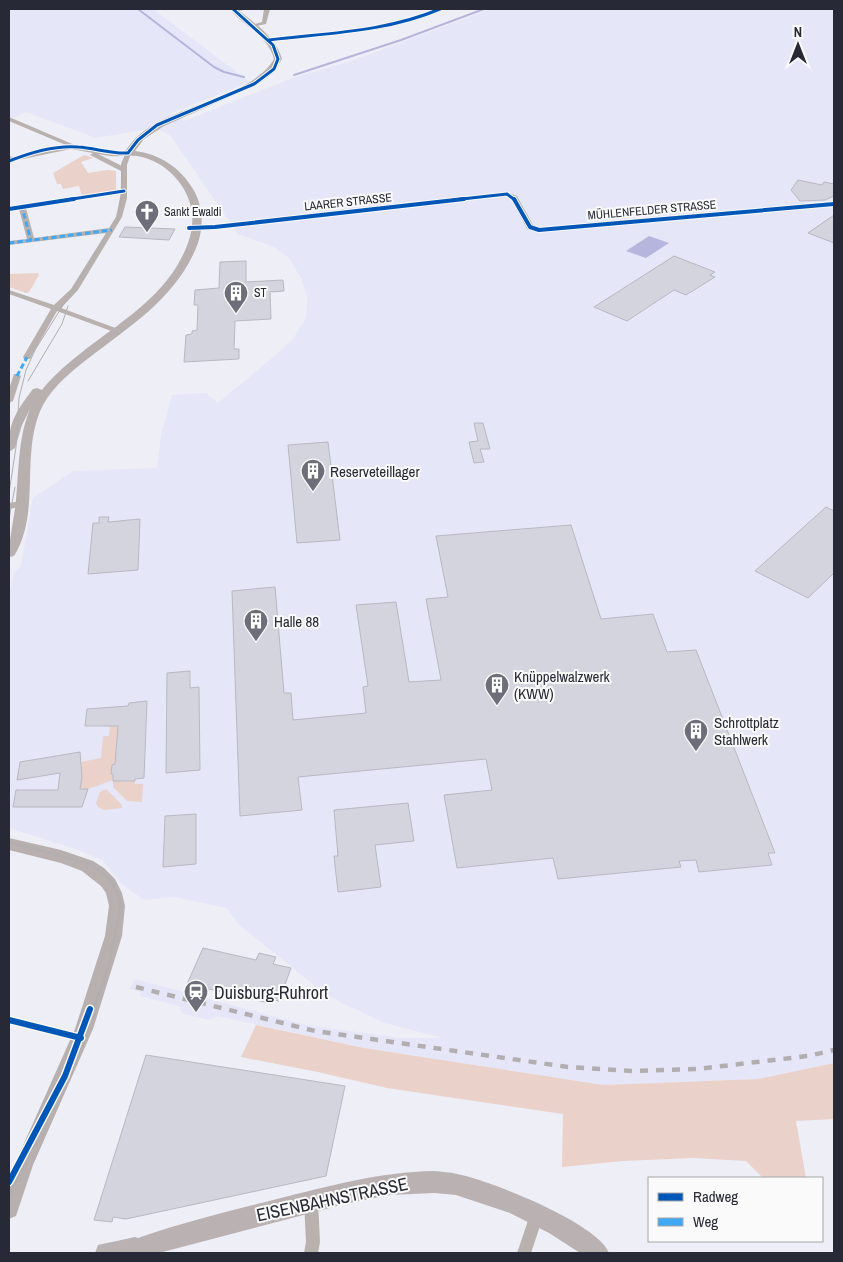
<svg xmlns="http://www.w3.org/2000/svg" width="843" height="1262" font-family="'Archivo Narrow',sans-serif">
<rect width="100%" height="100%" fill="#eeeef6"/>
<path fill="#e6e6f9" d="M9,9H153L250,82L169,114L184,121L293,78L351,61L491,9H834V1063L758,1079L603,1085L364,1048L218,1016L208,1020L182,1013L179,1006L140,996L141,992L130,989L135,979L306,1025L401,1038H443L385,1023L340,1002L316,987L237,923L227,908L174,897L144,900L123,885L103,861L78,850L9,828V595L14,574L21,565L33,498L73,471L157,468L161,435L172,395L206,393L218,403L282,350L294,337L305,320L307,307V296L301,278L289,258L274,247L238,234L170,135L153,128L96,138L26,112L14,118L9,116Z"/>
<path fill="#ead1c9" d="M84,155L93,158L81,162L88,173L107,170L116,171V191L82,196L79,186L63,189L61,184H57L53,173Z
M38,273L39,275L29,292L26,293L9,287V274Z
M110,723H118L115,764L112,765L113,780L88,789H80L81,762L101,758L103,736H109Z
M122,780V782L135,781V784H143L142,802L127,801L113,787V781Z
M106,789L122,805V808L104,810L98,807L96,803L100,792Z
M256,1025L364,1048L603,1085L758,1079L834,1063V1119L796,1121L806,1178H763L746,1161L693,1158L623,1161L562,1167L563,1114L387,1088L318,1072L241,1057Z"/>
<path fill="#b5b5dd" d="M649,236L669,243L646,258L626,251Z"/>
<g fill="none" stroke-linecap="round" stroke-linejoin="round">
<path stroke="#b5b5dd" stroke-width="2" d="M138,9L214,67L224,72L244,77
M294,75L401,40L484,9"/>
</g>
<path fill="#d4d4de" stroke="#b8b8c2" d="M798,180L822,185L824,182L834,184V196L825,200L800,201L791,190Z
M834,215V243L808,233Z
M125,227L175,229L169,240L119,237Z
M674,256L715,272L710,275L715,277L686,295L674,290L627,321L594,307Z
M246,261V282L283,280L284,291L270,292L271,319L235,321L234,349H239V359L184,362L186,335L192,334V331L197,330L198,305H194L195,290L219,288L220,262Z
M474,423H483L490,449H480L484,462L474,463L469,442L478,441Z
M328,442L340,540L297,543L288,445Z
M826,507L834,511V573L808,598L755,571Z
M99,517H109L108,522L140,519L138,570L88,574L93,523H99Z
M571,525L601,619L653,614L667,652L696,650L775,853H768L772,865L699,872L696,860L679,861L681,867L558,879L553,858L457,868L444,795L492,790L486,759L298,777L302,810L240,816L232,591L275,587L284,693H291L293,720L366,713L363,687L368,686L356,605L396,602L409,682L441,680L426,599L448,597L436,536Z
M190,671V688L199,687L200,770L166,773L167,673Z
M147,701L144,778L135,779V781H113V774H111L112,765L115,764L118,726H85L87,709L128,706L129,703Z
M80,752L82,777L80,789H88L82,807H13L16,790H58L60,773L17,780L20,762Z
M408,803L414,841L375,845L381,887L338,892L334,856H338L334,810Z
M196,814V864L163,867L165,816Z
M203,948L256,960L259,953L276,957L273,964L291,968L279,1001L270,999L269,1003L187,984Z
M146,1055L345,1086L326,1176L126,1219L113,1217L112,1222L94,1220Z"/>
<g fill="none" stroke-linecap="round" stroke-linejoin="round">
<path fill="#b8b1ae" fill-rule="evenodd" d="M232,9H248L234,12Z
M264,9H270L266,24L251,27V25L262,22Z
M436,9H443L423,18L380,29L269,42L266,40L380,26L420,16Z
M9,117L77,146L78,147L73,148L9,121Z
M126,152L131,153L127,165V198L122,217L78,290L61,308L121,330L117,332H114L57,311L30,359H24L23,357L51,309L9,294V290L54,305L71,289L106,233L9,245V241L27,239L19,209L9,211V207L121,190V165ZM121,193L116,217L109,228L34,238L26,208Z
M14,374H17L21,376L13,401L9,403V389Z
M21,501L25,504L24,506L9,509V503Z
M311,1194L316,1196L318,1201L320,1242L318,1253H304L306,1242L304,1201L306,1196Z
M537,1207L542,1209L544,1214L531,1253H517L532,1209Z"/>
<path fill="#b8b1ae" fill-rule="evenodd" d="M71,145L108,152L128,151L131,153C123,158 108,156 98,154L126,168V172H123L92,156L90,155L93,153L71,149L13,161L9,160V156L13,157Z
M507,192L517,196L533,225L540,228L834,202V206L539,232L527,229L511,199L506,196L215,229L189,230L185,228L189,226L215,225Z"/>
<path fill="#b7b0af" fill-rule="evenodd" d="M230,9H237C254,23 276,37 282,59L273,73L258,84L164,126L144,139L135,151C159,154 180,167 193,189C203,206 204,224 198,243C179,295 132,325 90,357C73,370 54,385 43,405C19,452 42,511 14,556L9,557C9,538 14,520 16,500C19,469 18,438 30,409L22,425L15,448L9,452C7,424 17,410 33,389L37,388L42,390C86,336 163,312 188,243C197,219 192,195 174,176C166,167 154,160 142,157C135,155 129,157 124,153C128,147 133,140 139,135C175,104 251,98 274,59C268,35 244,27 230,9Z
M9,838L61,850L93,861L104,868L115,879L122,893L125,906L122,936L93,1029L33,1165L16,1216L9,1219V1177L75,1029L105,936L109,906L106,893L101,886L82,871L61,863L9,850Z"/>
<path fill="#bab2b2" fill-rule="evenodd" d="M434,1171C442,1172 450,1172 457,1174C489,1180 598,1223 609,1253H580L549,1233L510,1213L456,1195L434,1193L390,1195L345,1204L159,1253H95L98,1245L135,1237L138,1238C184,1222 230,1211 277,1199C329,1186 380,1172 434,1171Z"/>
<path stroke="#b2aeb0" stroke-width="1" d="M28,381L62,324L68,306
M9,493L16,447L19,398L26,370L35,350L117,219L121,201L122,163L128,150L138,138L155,125L257,81C264,76 273,70 275,61C279,42 243,20 231,9
M9,519L15,487"/>
<path stroke="#b2aeb0" stroke-width="2" d="M9,842L90,864L104,874L113,884L119,898L120,908L110,960L83,1042L9,1196"/>
<path stroke="#b2aeb0" stroke-width="4.5" stroke-dasharray="8 8" stroke-linecap="butt" d="M136,987L315,1031L568,1067L634,1071L697,1069L808,1056L834,1050"/>
<path stroke="#3fa9f5" stroke-width="3" stroke-dasharray="5.5 3" stroke-linecap="butt" d="M24,207H22L31,241
M9,243L112,230
M17,376L27,357"/>
<defs>
<path id="cycleway-far2" d="M269,40C327,33 386,32 440,9
M9,161C29,153 56,145 78,147C95,148 110,154 128,153L138,140L157,125L254,84L274,69L278,59L273,45L233,9
M66,200L124,191
M453,200L507,194L515,200"/>
<path id="cycleway-far1" d="M514,199L530,227L539,230L834,204
M9,209L74,199
M189,228L215,227L464,199"/>
<path id="cycleway" d="M9,1020L81,1038
M9,1182L65,1076L90,1009"/>
</defs>
<use href="#cycleway-far2" stroke="#fafafa" stroke-width="5"/>
<use href="#cycleway-far1" stroke="#fafafa" stroke-width="6"/>
<use href="#cycleway" stroke="#fafafa" stroke-width="9"/>
<use href="#cycleway-far2" stroke="#0057b8" stroke-width="3"/>
<use href="#cycleway-far1" stroke="#0057b8" stroke-width="4"/>
<use href="#cycleway" stroke="#0057b8" stroke-width="6"/>
</g>
<defs>
<symbol id="church-pin" viewBox="-11 -11 22 30"><path d="M0 17L-7.5 6A9.5 9.5 0 1 1 7.5 6Z" fill="#6d6e79" stroke="#fafafa"/><path d="M-1.2-6h2.4v3.5h3.3v2.4h-3.3V6h-2.4V-.1h-3.3v-2.4h3.3Z" fill="#fff"/></symbol>
<symbol id="building-pin" viewBox="-11 -11 22 30"><path d="M0 17L-7.5 6A9.5 9.5 0 1 1 7.5 6Z" fill="#6d6e79" stroke="#fafafa"/><path d="M-4-6H4V6H1V3H-1V6H-4ZM-2.5-4.3h1.7v1.8h-1.7ZM.8-4.3h1.7v1.8H.8ZM-2.5-1h1.7V.8h-1.7ZM.8-1h1.7V.8H.8Z" fill="#fff"/></symbol>
<symbol id="station-pin" viewBox="-11 -11 22 30"><path d="M0 17L-7.5 6A9.5 9.5 0 1 1 7.5 6Z" fill="#6d6e79" stroke="#fafafa"/><path d="M-3-6H3Q5-6 5-4V2Q5 4 3 4L4.5 6H3L1.5 4h-3L-3 6H-4.5L-3 4Q-5 4-5 2V-4Q-5-6-3-6ZM-3.5-4v3h7v-3ZM-3.5 1v1.5H-2V1ZM2 1v1.5H3.5V1Z" fill="#fff"/></symbol>
</defs>
<g fill-rule="evenodd">
<use href="#church-pin" x="133" y="198" width="28" height="38"/>
<use href="#building-pin" x="222" y="279" width="28" height="38"/>
<use href="#building-pin" x="299" y="457" width="28" height="38"/>
<use href="#building-pin" x="242" y="607" width="28" height="38"/>
<use href="#building-pin" x="483" y="671" width="28" height="38"/>
<use href="#building-pin" x="682" y="717" width="28" height="38"/>
<use href="#station-pin" x="182" y="978" width="28" height="38"/>
</g>
<g text-anchor="middle" dominant-baseline="central" stroke-width="4" stroke-linejoin="round" paint-order="stroke">
<g font-size="12" fill="#282936" stroke="#fafafa">
<text transform="translate(348 202) rotate(-6)">LAARER STRASSE</text>
<text transform="translate(652 210) rotate(-5)">MÜHLENFELDER STRASSE</text>
</g>
<g font-size="12" fill="#282936" stroke="#fafafa" text-anchor="start">
<text x="164" y="212">Sankt Ewaldi</text>
<text x="254" y="293">ST</text>
</g>
<g font-size="15" fill="#282936" stroke="#fafafa" text-anchor="start">
<text x="330" y="471">Reserveteillager</text>
<text x="274" y="621">Halle 88</text>
<text x="514" y="676">Knüppelwalzwerk<tspan x="514" dy="17">(KWW)</tspan></text>
<text x="714" y="722">Schrottplatz<tspan x="714" dy="17">Stahlwerk</tspan></text>
</g>
<g font-size="18" fill="#282936" stroke="#fafafa" text-anchor="start">
<text x="214" y="992">Duisburg-Ruhrort</text>
</g>
<g font-size="18" fill="#282936" stroke="#fafafa">
<text transform="translate(332 1199) rotate(-12)">EISENBAHNSTRASSE</text>
</g>
</g>
<rect width="843" height="1262" fill="none" stroke="#282936" stroke-width="20"/>
<rect x="648" y="1177" width="175" height="65" fill="#fafafa" stroke="#a6a6ac"/>
<rect x="658" y="1193" width="25" height="8" fill="#0057b8" stroke="#a6a6ac"/>
<text x="693" y="1202" font-size="15" fill="#282936">Radweg</text>
<rect x="658" y="1218" width="25" height="8" fill="#3fa9f5" stroke="#a6a6ac"/>
<text x="693" y="1227" font-size="15" fill="#282936">Weg</text>
<g transform="translate(798 45)" stroke="#fafafa" stroke-width="4" paint-order="stroke">
<path d="M0-4L9 19L0 12L-9 19Z" fill="#282936"/>
<text y="-8" font-size="14" font-weight="bold" text-anchor="middle" fill="#282936">N</text>
</g>
</svg>
